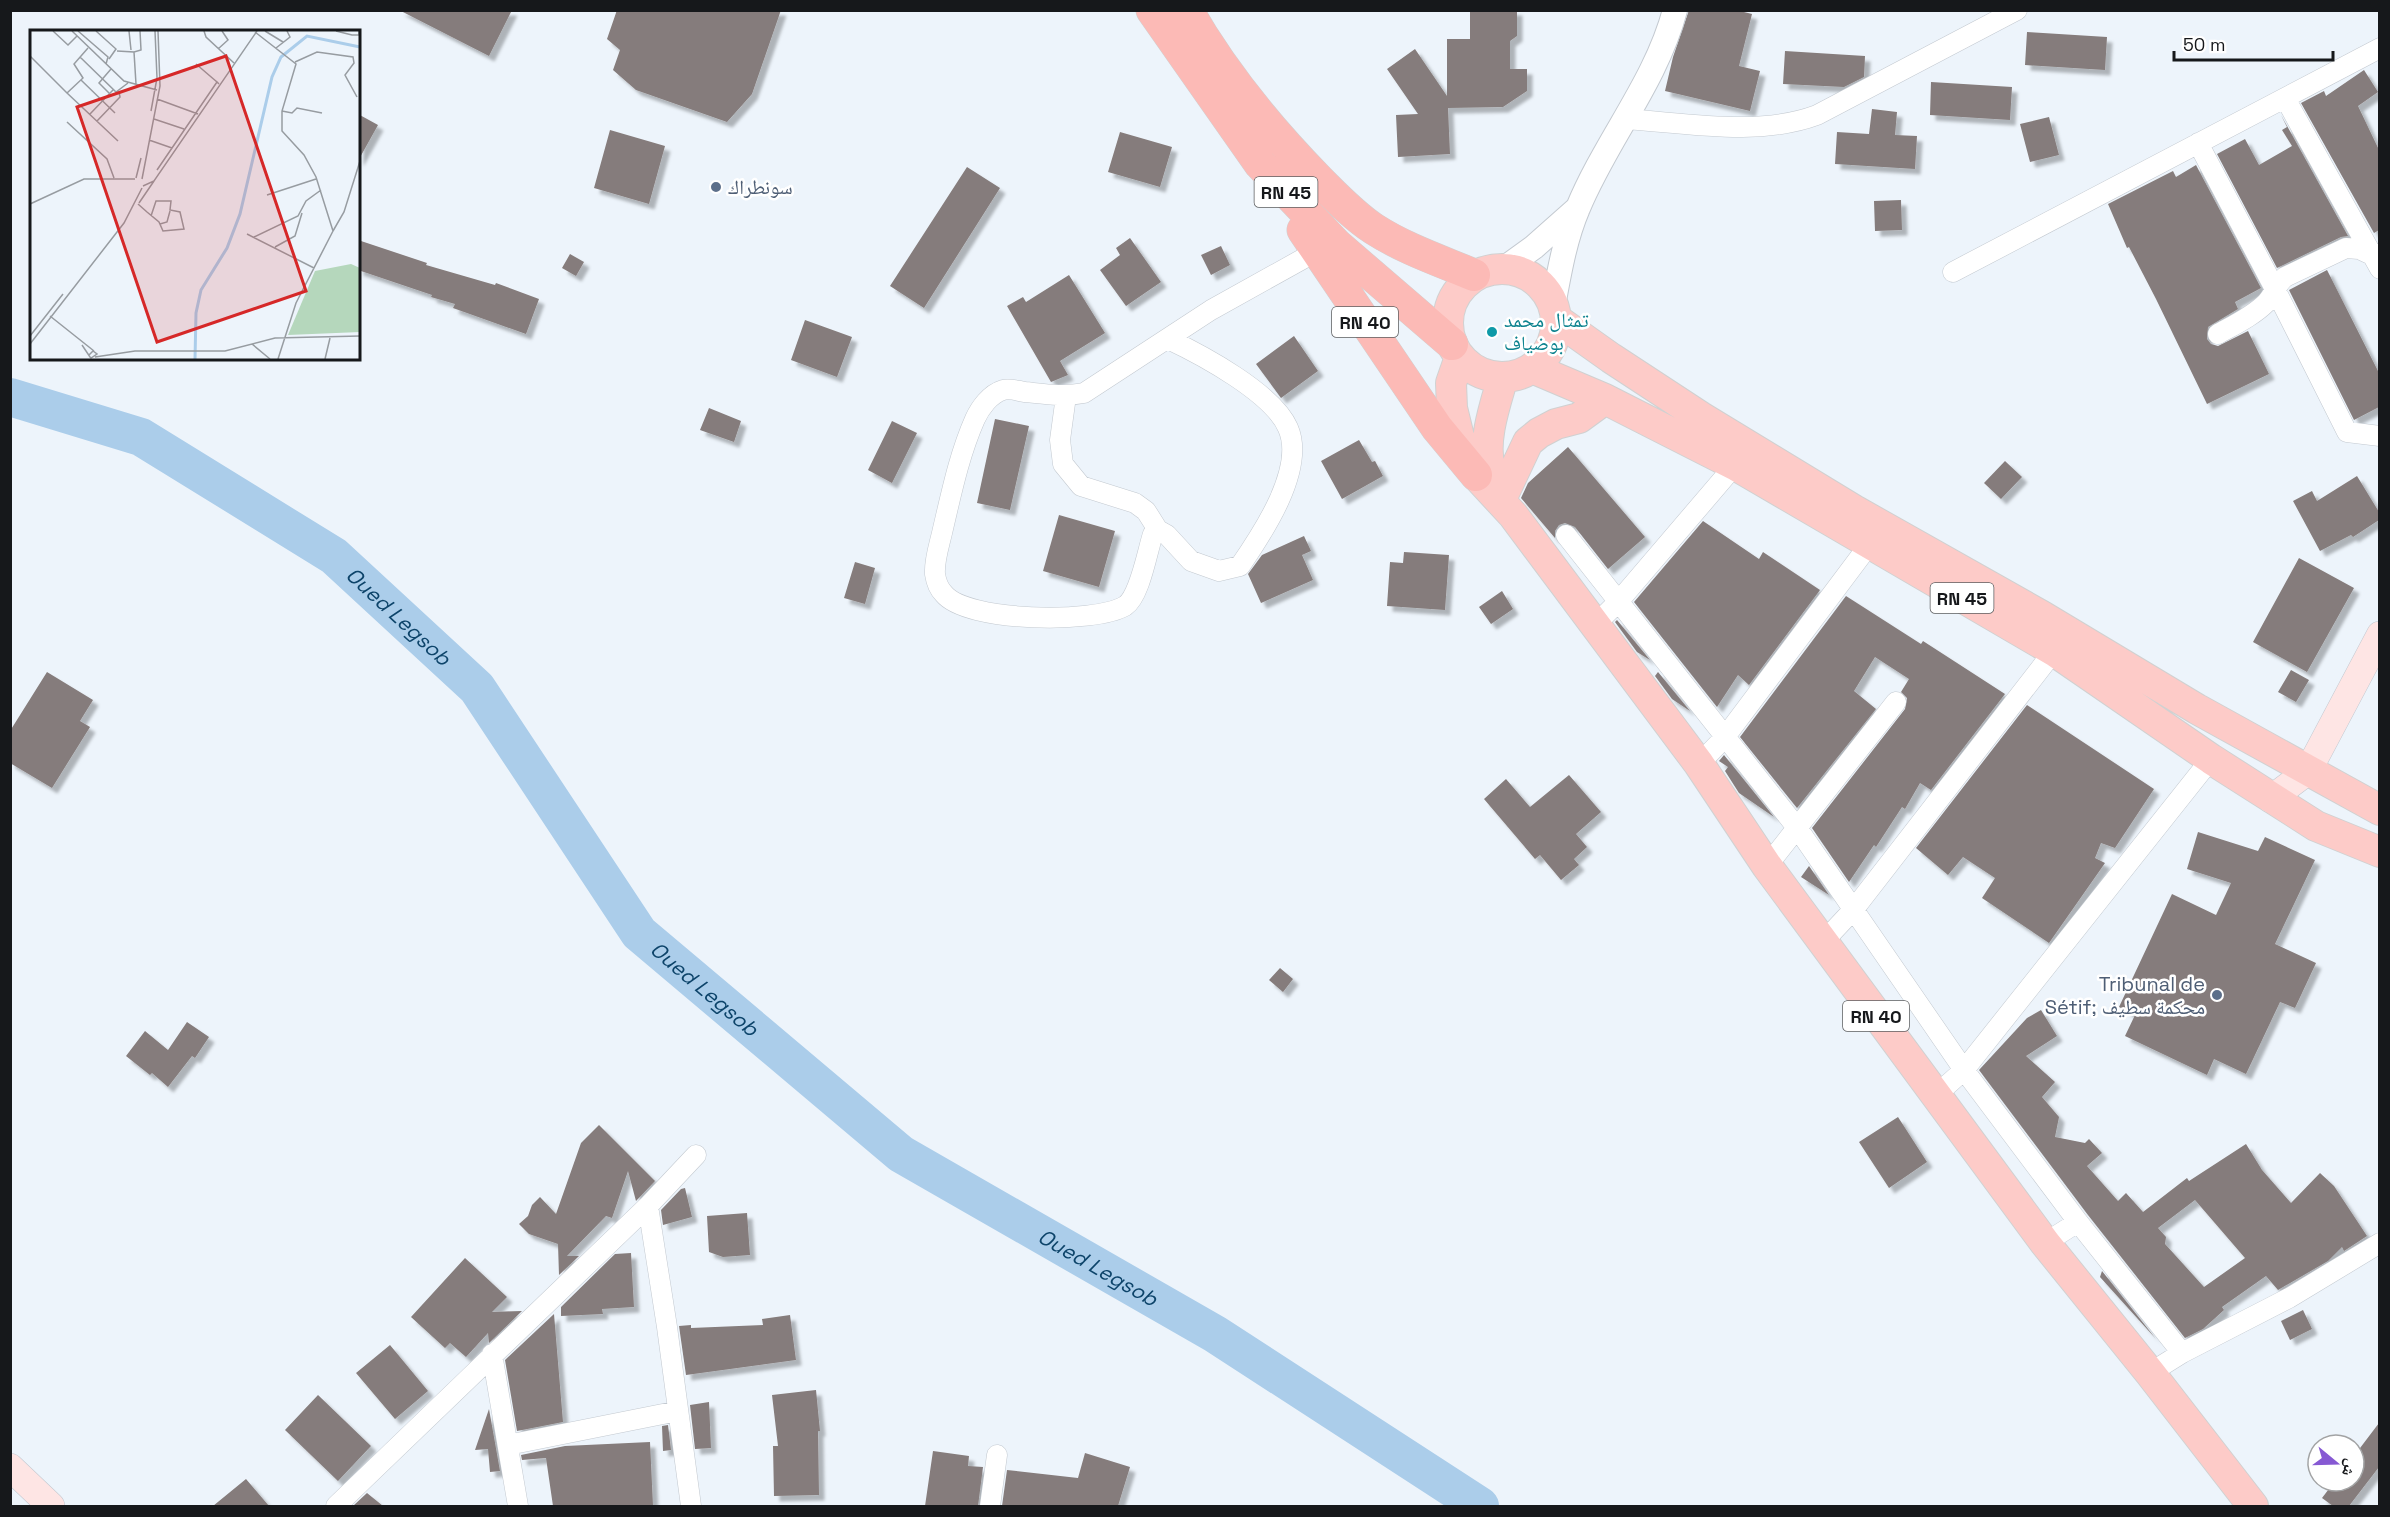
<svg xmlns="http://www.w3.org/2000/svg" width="2390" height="1517" font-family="'Space Grotesk','Noto Naskh Arabic',sans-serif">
<defs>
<filter id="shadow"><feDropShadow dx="5.5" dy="5.5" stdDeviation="1.5" flood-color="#0004"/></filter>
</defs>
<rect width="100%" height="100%" fill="#edf4fb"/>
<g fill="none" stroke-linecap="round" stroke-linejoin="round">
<path stroke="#abcdea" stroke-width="38" id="s1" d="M10,397L141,437L334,556L477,688L639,933L901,1154L1215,1334L1480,1506"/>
</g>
<path fill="#857c7b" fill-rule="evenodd" filter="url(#shadow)" d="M399,10H512L489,56Z
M617,10H781L752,94L727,122L636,90L613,70L620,50L607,39Z
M1470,10H1517V36L1510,41V69H1527V91L1503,107L1448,108L1450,154L1398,157L1396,115L1418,114L1387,69L1415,49L1447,96V39H1470Z
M1689,10H1736L1752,14L1739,66L1760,71L1750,111L1665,91L1673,57Z
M2027,32L2107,37L2105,70L2025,65Z
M1785,51L1865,56L1864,77L1844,87L1783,84Z
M2364,70L2378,92L2358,106L2379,150V230L2374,233L2301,103L2324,91L2326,96Z
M1931,82L2012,87L2010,120L1930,115Z
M1872,109L1897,112L1895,135L1917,136L1915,169L1835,164L1837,132L1869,134Z
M358,114L378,125L358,161Z
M2281,115L2348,236L2341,237L2277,268L2217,154L2245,139L2259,165L2292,146L2282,130L2287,127Z
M2049,117L2059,155L2030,162L2020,124Z
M610,130L665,146L649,204L594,188Z
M1120,132L1172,147L1160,187L1108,172Z
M2196,165L2261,288L2235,302L2238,309L2208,327L2207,339L2211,344L2218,346L2248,331L2269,374L2207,404L2156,299L2129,247L2127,248L2108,204L2173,171L2176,177Z
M967,167L1000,188L924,308L890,286Z
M1901,200L1902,230L1875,231L1874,201Z
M1130,238L1161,282L1126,306L1100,270L1120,255L1116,248Z
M358,240L427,263L426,265L495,285L496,283L539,299L526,334L453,308L455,304L431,297L432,295L358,270Z
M1221,246L1230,265L1211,275L1201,255Z
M570,254L584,262L576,276L562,268Z
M2327,270L2379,373V407L2354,420L2289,290Z
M1069,275L1105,333L1060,361L1068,375L1051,382L1007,306L1023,297L1026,302Z
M805,320L852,337L837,377L791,360Z
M1294,336L1318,371L1281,398L1256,364Z
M709,408L741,421L734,442L700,430Z
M995,419L1029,426L1010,510L977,503Z
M892,421L917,433L892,483L868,470Z
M1359,440L1372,462L1375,461L1383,476L1342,499L1321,461Z
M1568,447L1645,537L1608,569L1575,527L1565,523L1559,525L1555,531V538L1521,498L1528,483Z
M2005,461L2022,477L2001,499L1984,483Z
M2357,476L2379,512V520L2353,537L2351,535L2320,551L2293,501L2312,491L2317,501Z
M1059,515L1115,531L1099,587L1043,571Z
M1703,521L1759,559L1763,552L1820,590L1749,685L1738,675L1717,707L1634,602Z
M1304,536L1311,551L1302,555L1313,580L1261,603L1248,574L1262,555Z
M1404,552L1449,555L1445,610L1387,606L1390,562L1403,563Z
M2299,558L2354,588L2307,672L2253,642Z
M855,562L875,568L865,604L844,598Z
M1502,591L1513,609L1491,624L1479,607Z
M1846,596L1921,644L1923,641L2005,694L1931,790L1920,783L1905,809L1902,807L1876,847L1874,845L1849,882L1812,828L1905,709L1907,698L1901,692L1909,679L1875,657L1854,691L1876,709L1797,808L1740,737Z
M1617,620L1650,660L1637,652L1615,622Z
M2291,670L2309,680L2296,702L2278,692Z
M47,672L93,700L80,721L90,727L52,788L10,763V731Z
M1658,672L1690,711L1672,699L1655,676Z
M2027,705L2154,789L2115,848L2101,843L2095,858L2105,863L2049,943L1982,898L1995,878L1963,857L1948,875L1916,848Z
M1724,755L1774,817L1739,793L1725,771L1728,767L1719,761Z
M1569,775L1601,812L1576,834L1587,847L1574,859L1579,865L1561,880L1540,855L1535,859L1484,799L1506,779L1530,807Z
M2198,832L2258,851L2265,837L2315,860L2275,944L2316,963L2295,1008L2280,1002L2246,1074L2214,1059L2207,1075L2125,1036L2135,1015L2119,1007L2172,894L2216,915L2231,883L2187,869Z
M1809,866L1829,895L1801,877Z
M1280,968L1293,979L1283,992L1269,980Z
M2041,1010L2057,1036L2026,1056L2055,1082L2042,1097L2059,1117L2055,1137L2085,1143L2089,1139L2102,1153L2087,1166L2118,1201L2126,1193L2143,1212L2187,1178L2189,1181L2246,1144L2262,1170L2291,1203L2320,1173L2334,1186L2367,1236L2344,1251L2342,1247L2328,1261L2278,1290L2266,1276L2222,1307L2224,1310L2203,1329L2185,1338L2088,1215L1979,1070L2027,1018ZM2195,1200L2245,1258L2204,1287L2165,1244L2166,1237L2158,1228Z
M187,1022L209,1037L195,1058L192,1056L168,1087L152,1073L150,1075L126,1056L145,1031L168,1050Z
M1898,1117L1927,1162L1889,1188L1859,1142Z
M599,1125L655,1181L636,1201L628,1171L612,1218L606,1216L567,1256H579L559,1275L558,1244L529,1234L519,1224L528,1216L532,1205L540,1197L556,1214L581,1143Z
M685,1188L692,1217L663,1225L661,1210L681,1189Z
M747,1213L750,1255L723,1257L709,1252L707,1216Z
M631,1253L634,1307L602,1309L603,1314L561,1316V1307L615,1254Z
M465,1258L507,1297L492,1312L522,1311L489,1343L488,1333L466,1357L450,1343L445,1348L411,1317Z
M2102,1271L2156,1339L2100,1277Z
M2303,1310L2312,1329L2290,1340L2281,1321Z
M554,1314L563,1422L517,1431L505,1360Z
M790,1315L796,1360L686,1375L679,1326L691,1325V1328L763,1325L762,1319Z
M390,1345L428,1391L395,1419L356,1373Z
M816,1390L820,1431H818L819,1495L774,1496L773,1446H778L772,1395Z
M318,1395L371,1446L338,1481L285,1430Z
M709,1402L711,1448L695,1449L690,1405Z
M489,1409L500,1471L490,1472L488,1449L475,1450Z
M2379,1423V1467L2349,1506H2333L2322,1498L2335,1481H2354V1456Z
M668,1425L671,1450L663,1451L662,1426Z
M650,1442L653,1506H553L546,1458L522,1460L521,1455L565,1446Z
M933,1451L969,1456L968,1466L983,1467L978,1506H925Z
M1085,1453L1130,1467L1118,1506H1002L1007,1470L1078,1478Z
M246,1479L269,1506H213Z
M367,1493L383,1506H353Z"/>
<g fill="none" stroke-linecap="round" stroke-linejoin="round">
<defs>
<path id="minor" d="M2285,98L2380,269
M1625,119C1687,123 1758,137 1817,115L2017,10
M2198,143L2275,289L2347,432L2380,436
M1953,272L2380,48
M2218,334C2234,325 2253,316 2266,303C2274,295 2276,284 2285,277L2346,248L2359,249L2374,256L2378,254
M1168,339C1202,355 1273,393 1288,428C1306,469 1262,534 1240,566L1219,571L1191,561L1167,535L1158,530L1153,534C1147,552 1140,596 1125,606C1094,624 967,622 944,594C939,589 936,581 935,574C934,561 939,546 942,533C951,495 959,455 975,419C980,408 990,394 1003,390C1010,388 1018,391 1025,392C1045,394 1064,397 1084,393L1211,310L1317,251
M1066,396L1060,440L1063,464L1081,486L1135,503L1146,511L1158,530
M1566,535L1798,829L1964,1070L2078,1222L2182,1353L2150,1373
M1596,624L1618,602L1735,465
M1699,764L1725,737L1869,545
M1767,866L1896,702
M1823,942L1854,909L2054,651
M1935,1096L1964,1070L2211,759
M648,1206L667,1327L691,1506
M2045,1243L2078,1222
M2182,1353L2289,1298L2380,1243
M492,1354L518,1506
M508,1445L678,1411
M336,1506L648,1206L696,1155
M990,1506L997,1455"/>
<path id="tertiary" d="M1505,268L1534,247L1578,208
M1553,306C1559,273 1565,238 1578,208C1606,140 1656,82 1675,10"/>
<path id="secondary" d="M2271,799L2308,771L2380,635
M10,1467L51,1506"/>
<path id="primary" d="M1448 323a54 54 0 1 1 108 0a54 54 0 1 1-108 0Z
M1556,319L1611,358L1701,417L1854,510L2042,616L2197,709L2380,810
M1460,357L1451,383L1452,408L1459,437L1476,475L1513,515L1699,764L1767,866L2045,1243L2150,1373L2253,1506
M1532,368L1605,399L1735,465L2054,651L2211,759L2316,826L2380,852
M1500,488C1496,481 1492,474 1490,467C1482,441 1496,402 1503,377
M1503,495L1528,442L1539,433L1556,424L1579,418L1605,399"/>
<path id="trunk" d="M1152,10L1260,164L1337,245L1452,344
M1187,10C1221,70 1271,131 1319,180C1336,197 1354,216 1374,229C1405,249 1441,261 1474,275
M1303,230L1437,428L1476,475"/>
</defs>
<use href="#minor" stroke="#c3c9d0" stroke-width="21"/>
<use href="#tertiary" stroke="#c3c9d0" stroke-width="26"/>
<use href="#secondary" stroke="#c3c9d0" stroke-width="28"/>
<use href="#primary" stroke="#d0d1d1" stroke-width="32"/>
<use href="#trunk" stroke="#d0d1d1" stroke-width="33"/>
<use href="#minor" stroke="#fff" stroke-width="20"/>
<use href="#tertiary" stroke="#fff" stroke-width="24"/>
<use href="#secondary" stroke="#fee5e4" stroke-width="27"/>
<use href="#primary" stroke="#fdcbc8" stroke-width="30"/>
<use href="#trunk" stroke="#fcbab6" stroke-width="32"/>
</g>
<g fill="#5c6f8a" stroke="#fff" stroke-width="2">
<circle cx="716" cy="187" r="6"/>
<circle cx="2217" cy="995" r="6"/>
</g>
<circle fill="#0f9aa8" stroke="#fff" stroke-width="2" cx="1492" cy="332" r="6"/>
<g text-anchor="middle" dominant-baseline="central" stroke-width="5" stroke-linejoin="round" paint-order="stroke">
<g fill="#fff" stroke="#5c5d5f" stroke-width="1.5">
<rect x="1254.5" y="177" width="63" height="30" rx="4.5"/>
<rect x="1332" y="307" width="66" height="30" rx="4.5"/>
<rect x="1930.5" y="583" width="63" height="30" rx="4.5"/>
<rect x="1843" y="1001" width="66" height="30" rx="4.5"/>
</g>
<g font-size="18" font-weight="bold" fill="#16181b">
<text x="1286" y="192">RN 45</text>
<text x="1365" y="322">RN 40</text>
<text x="1962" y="598">RN 45</text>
<text x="1876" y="1016">RN 40</text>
</g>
<g font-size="20" fill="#4e5e75" stroke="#fff" text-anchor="start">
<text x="728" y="187">سونطراك</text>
<text x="2205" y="984" text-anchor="end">Tribunal de<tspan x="2205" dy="23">Sétif; محكمة سطيف</tspan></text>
</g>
<g font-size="20" fill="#0d838f" stroke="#fff" text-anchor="start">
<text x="1504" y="320">تمثال محمد<tspan x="1504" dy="23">بوضياف</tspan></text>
</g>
<g font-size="21" font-style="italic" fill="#0d446a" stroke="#fff">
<text stroke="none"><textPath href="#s1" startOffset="452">Oued Legsob</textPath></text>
<text stroke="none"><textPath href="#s1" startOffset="938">Oued Legsob</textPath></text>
<text stroke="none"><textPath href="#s1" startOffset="1422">Oued Legsob</textPath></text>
</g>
</g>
<g transform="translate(30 30)">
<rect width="330" height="330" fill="#edf4fb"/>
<path d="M321,234L330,238V302L258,305L285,241Z" fill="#b5d7bc"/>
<path fill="none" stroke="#abcdea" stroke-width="3" d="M165,329L166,283L171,260L197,218L210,184L242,47L251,27L277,6L330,17"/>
<path fill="none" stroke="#979ca1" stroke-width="1.5" d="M23,1L38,15L47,6M42,1L94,51L127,60M48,1L78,27L76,34M66,1L86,19L79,29M99,1L101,20M174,1L176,7L204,33M235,1L253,12M306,1L322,5H329V1M225,2L266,34L252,81V101L274,125L286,147L303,201L266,273L248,329M246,18L260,7L257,1M188,19L198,10L192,1M87,21L104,22L106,54M104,22L111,20L110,1M0,26L37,63L53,48L44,34L58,18M50,27L86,62L98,53M265,32L287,22L323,27L324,33L315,45L327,67M166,34L187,52M51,50L85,83M37,63L88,111M79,63L69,53L81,39M127,69L168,84M121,81L127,48L125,1M252,81L262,83L267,78L292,83M60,84L83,60M124,89L154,99M67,91L90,67L89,62M37,92L77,129L84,148M119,110L142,118M127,140L187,52L189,54M106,148L111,128M112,149L130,56L128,1M113,156L124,151L227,1M237,165L286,149M109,173L124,151M0,174L54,149H105M108,174L117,182L129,192L133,201L154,199L150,182L140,180L141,171H126L121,186M130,194L137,192L140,181M303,201L314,182L330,131M217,204L284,238M224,207L268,186L276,171L291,160M245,217L265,206L272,183M20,286L64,321M0,306L33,264M0,314L94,193L112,158M222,314L240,329M52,315L60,327L61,328L67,324L63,321L59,325M65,327L105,321H195L245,308L330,306M295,329L300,308"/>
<path fill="#d62828" fill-opacity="0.15" stroke="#d62828" stroke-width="3" d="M196,26L276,261L127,312L47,77Z"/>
<rect width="330" height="330" fill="none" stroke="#16181b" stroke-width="3"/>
</g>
<rect width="2390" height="1517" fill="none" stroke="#16181b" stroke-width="24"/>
<g transform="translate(2336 1463) rotate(109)"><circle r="28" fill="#ffffff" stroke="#a2a3a4" stroke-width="1.5"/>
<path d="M0-4.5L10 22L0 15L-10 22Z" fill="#8659d3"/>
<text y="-9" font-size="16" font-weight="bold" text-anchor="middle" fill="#16181b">ش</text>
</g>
<path d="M2174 51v9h159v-9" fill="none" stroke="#16181b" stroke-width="3"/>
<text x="2183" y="51" font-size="18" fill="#16181b" stroke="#ffffff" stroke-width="4.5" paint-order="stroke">50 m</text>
</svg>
